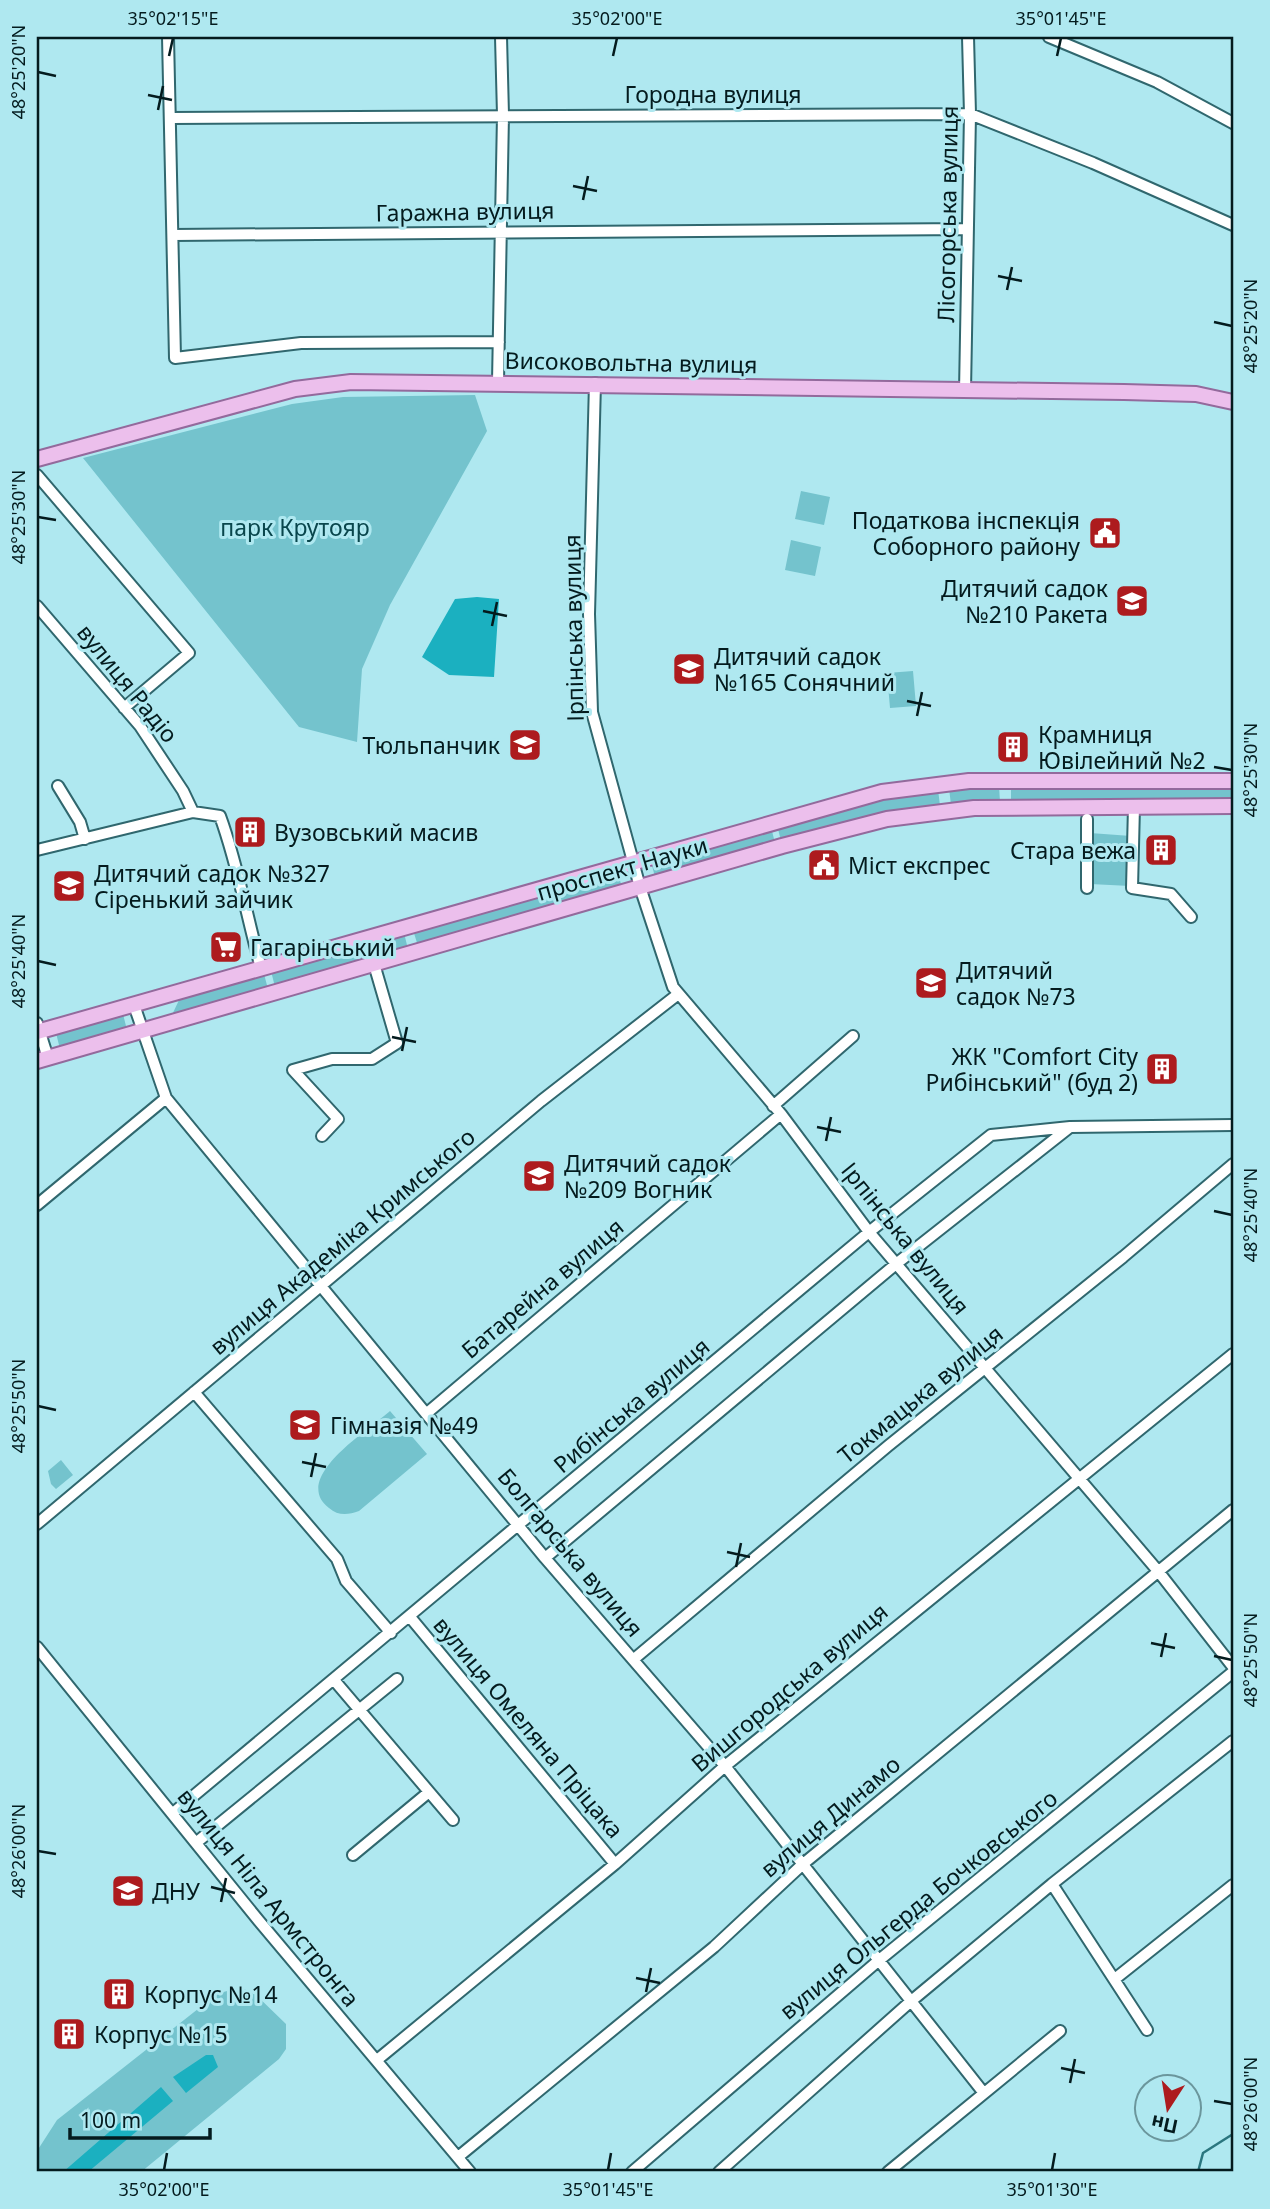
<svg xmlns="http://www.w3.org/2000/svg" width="1270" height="2209" font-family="'Noto Sans',sans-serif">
<rect width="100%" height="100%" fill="#afe8f0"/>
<path fill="#74c3cd" d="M475,395L487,431L390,605L362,669L357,742L299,727L83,458L292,404L343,397Z
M801,491L830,497L824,525L795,519Z
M791,540L821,547L815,576L785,570Z
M913,671L916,706L890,708L887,673Z
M999,786L1000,802L951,805L949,788Z
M1011,786H1233V801L1011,802Z
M938,789L940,806L781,841L777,825L882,797Z
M771,827L775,843L655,877L651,862Z
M1090,833L1131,836L1130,886L1090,884Z
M617,871L622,887L418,946L413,930Z
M404,933L408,949L275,987L271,971Z
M264,974L268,989L171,1017L180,998Z
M123,1014L127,1030L60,1049L56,1033Z
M390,1411L427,1454L359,1511C348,1515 338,1516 329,1508C290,1478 369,1430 390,1411Z
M61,1460L73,1475L56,1489L51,1484L48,1471Z
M237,1988L252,1991L286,2024V2049L279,2059L141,2172H37V2151L57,2120L217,1994Z"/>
<path fill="#1bb0c0" d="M477,597L499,599L494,677L449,675L422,657L455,599Z
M206,2055H213L218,2067L186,2093L173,2077Z
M161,2087L173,2101L88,2172H63Z"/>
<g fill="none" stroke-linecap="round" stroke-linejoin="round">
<path stroke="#2a767f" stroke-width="2.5" d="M1198,2172L1203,2153L1233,2134"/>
<defs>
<path id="minor" d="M168,37L175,358L301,343L499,342
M1049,37L1157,82L1233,123
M171,118L970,114L1093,163L1233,225
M173,235L968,229
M498,382L503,115L501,37
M595,383L589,614L592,712L640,887L673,987L781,1114L869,1232L1158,1571L1233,1667
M965,391L970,114L968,37
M37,475L189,653L124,708
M37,606L140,726L183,791L193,812L220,816C238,865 247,918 261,968
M58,786L80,822L85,839
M1134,806L1132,888L1171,894L1191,917
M37,850L193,812
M1087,888V819
M134,1005L166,1098L545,1558L725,1766L983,2092
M37,1023L48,1058
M773,1106L853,1036
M322,1136L338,1119L293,1070L332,1059H372L397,1043L374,964
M37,1205L166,1098
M194,1392L337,1559L346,1581L391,1633
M427,1413L781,1114
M37,1524L541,1101L677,995
M545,1558L896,1264L1070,1127
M410,1617L615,1864
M37,1647L259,1921L470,2172
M634,1659L888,1446L1123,1257L1233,1164
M334,1680L453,1820
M173,1813L869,1232L991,1135L1070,1127L1233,1125
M197,1842L397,1679
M353,1855L429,1792
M1052,1884L1147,2030
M1116,1978L1233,1885
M377,2060L615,1864L725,1766L1233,1354
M458,2157L714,1947L803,1864L1233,1510
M632,2172L878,1961L1233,1672
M719,2172L910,2002L1052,1884L1233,1741
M888,2172L1060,2031"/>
<path id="major" d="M37,459L295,389L351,382L1124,392L1196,394L1233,402
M37,1032L882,792L969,781H1233
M37,1061L782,846L887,819L974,808L1233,806"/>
</defs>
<use href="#minor" stroke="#30676e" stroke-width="14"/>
<use href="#major" stroke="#936a9c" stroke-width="18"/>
<use href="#minor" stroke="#fff" stroke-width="10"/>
<use href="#major" stroke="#ecbfec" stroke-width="14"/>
</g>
<path fill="none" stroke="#041b1e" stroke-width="2.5" d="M169,56L173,38M613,56L617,38M1057,56L1061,38M38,72L56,76M148,95L172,100M158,110L163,86M573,186L597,191M583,200L588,176M998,276L1022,281M1007,290L1012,267M1214,322L1232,326M38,517L56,520M483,611L507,616M492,626L497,602M907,701L931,706M917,716L922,692M1214,767L1232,770M38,961L56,965M392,1037L416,1042M402,1051L407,1027M817,1127L841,1132M826,1141L831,1117M1214,1211L1232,1215M38,1406L56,1410M302,1462L326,1467M311,1477L316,1453M727,1552L750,1557M736,1567L741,1543M1151,1643L1175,1648M1214,1656L1232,1660M1161,1657L1166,1633M38,1851L56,1854M211,1887L235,1893M221,1902L226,1878M636,1978L660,1983M646,1992L651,1968M1061,2068L1085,2073M1070,2083L1075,2059M1214,2101L1232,2104M164,2170L167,2153M608,2170L611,2153M1052,2170L1055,2153"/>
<defs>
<symbol id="civic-square" viewBox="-11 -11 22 22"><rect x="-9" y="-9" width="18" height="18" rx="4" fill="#ad1b1e" stroke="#afe8f0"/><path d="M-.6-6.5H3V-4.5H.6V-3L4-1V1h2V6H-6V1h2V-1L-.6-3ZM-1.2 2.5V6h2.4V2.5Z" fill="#fff"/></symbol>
<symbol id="school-square" viewBox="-11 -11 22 22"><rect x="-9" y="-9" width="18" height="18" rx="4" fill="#ad1b1e" stroke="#afe8f0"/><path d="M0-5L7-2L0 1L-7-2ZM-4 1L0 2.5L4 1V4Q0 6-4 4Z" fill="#fff"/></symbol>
<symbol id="building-square" viewBox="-11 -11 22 22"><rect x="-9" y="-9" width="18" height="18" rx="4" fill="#ad1b1e" stroke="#afe8f0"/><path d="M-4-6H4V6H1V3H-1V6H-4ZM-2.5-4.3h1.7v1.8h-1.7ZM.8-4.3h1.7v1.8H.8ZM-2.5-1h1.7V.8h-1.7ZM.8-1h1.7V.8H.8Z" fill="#fff"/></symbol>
<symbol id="supermarket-square" viewBox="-11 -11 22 22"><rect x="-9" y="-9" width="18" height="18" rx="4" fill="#ad1b1e" stroke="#afe8f0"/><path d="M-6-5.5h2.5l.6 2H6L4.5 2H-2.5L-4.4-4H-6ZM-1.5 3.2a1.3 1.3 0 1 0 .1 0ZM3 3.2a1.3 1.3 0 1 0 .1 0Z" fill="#fff"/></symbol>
<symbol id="university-square" viewBox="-11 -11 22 22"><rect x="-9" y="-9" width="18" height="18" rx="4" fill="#ad1b1e" stroke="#afe8f0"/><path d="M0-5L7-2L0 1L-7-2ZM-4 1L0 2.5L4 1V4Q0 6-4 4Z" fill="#fff"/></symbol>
</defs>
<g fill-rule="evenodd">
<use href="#civic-square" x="1086" y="514" width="38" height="38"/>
<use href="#school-square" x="1113" y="582" width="38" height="38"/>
<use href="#school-square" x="670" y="650" width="38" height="38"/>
<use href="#school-square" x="506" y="726" width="38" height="38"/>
<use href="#building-square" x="994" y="728" width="38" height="38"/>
<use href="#building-square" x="231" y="813" width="38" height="38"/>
<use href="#building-square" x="1142" y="831" width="38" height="38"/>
<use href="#civic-square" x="805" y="846" width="38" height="38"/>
<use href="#school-square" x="50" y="867" width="38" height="38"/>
<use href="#supermarket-square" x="207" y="928" width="38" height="38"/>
<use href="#school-square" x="912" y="964" width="38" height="38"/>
<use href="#building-square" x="1143" y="1050" width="38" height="38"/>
<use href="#school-square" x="520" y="1157" width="38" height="38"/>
<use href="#school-square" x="286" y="1406" width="38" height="38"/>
<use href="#university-square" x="109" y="1872" width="38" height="38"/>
<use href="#building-square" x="100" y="1975" width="38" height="38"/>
<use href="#building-square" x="50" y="2015" width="38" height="38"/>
</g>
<g text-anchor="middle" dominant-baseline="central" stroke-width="6" stroke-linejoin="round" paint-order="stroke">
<g font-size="23" fill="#041b1e" stroke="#afe8f0">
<text x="713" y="94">Городна вулиця</text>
<text transform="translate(465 211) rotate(-1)">Гаражна вулиця</text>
<text transform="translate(947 214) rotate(-89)">Лісогорська вулиця</text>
<text transform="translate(631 362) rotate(1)">Високовольтна вулиця</text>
<text transform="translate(573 628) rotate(-91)">Ірпінська вулиця</text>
<text transform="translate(128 683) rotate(51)">вулиця Радіо</text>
<text transform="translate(622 868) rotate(-16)">проспект Науки</text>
<text transform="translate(906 1238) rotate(51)">Ірпінська вулиця</text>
<text transform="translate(342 1241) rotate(-40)">вулиця Академіка Кримського</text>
<text transform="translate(542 1288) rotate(-40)">Батарейна вулиця</text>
<text transform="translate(920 1394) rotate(-39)">Токмацька вулиця</text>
<text transform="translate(631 1405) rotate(-40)">Рибінська вулиця</text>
<text transform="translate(571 1552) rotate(50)">Болгарська вулиця</text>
<text transform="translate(789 1687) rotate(-40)">Вишгородська вулиця</text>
<text transform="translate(529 1727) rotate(50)">вулиця Омеляна Пріцака</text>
<text transform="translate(830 1816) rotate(-40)">вулиця Динамо</text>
<text transform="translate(269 1897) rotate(51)">вулиця Ніла Армстронга</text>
<text transform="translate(918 1904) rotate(-39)">вулиця Ольгерда Бочковського</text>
</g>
<g font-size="23" fill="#041b1e" stroke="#afe8f0" text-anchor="start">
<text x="1080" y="520" text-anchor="end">Податкова інспекція<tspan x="1080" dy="26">Соборного району</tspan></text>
<text x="1108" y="588" text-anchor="end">Дитячий садок<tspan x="1108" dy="26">№210 Ракета</tspan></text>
<text x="714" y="656">Дитячий садок<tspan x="714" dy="26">№165 Сонячний</tspan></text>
<text x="1038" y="734">Крамниця<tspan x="1038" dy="26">Ювілейний №2</tspan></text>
<text x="500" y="745" text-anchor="end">Тюльпанчик</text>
<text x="274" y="832">Вузовський масив</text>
<text x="1136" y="850" text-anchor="end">Стара вежа</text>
<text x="848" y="865">Міст експрес</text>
<text x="94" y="873">Дитячий садок №327<tspan x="94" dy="26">Сіренький зайчик</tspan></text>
<text x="250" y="947">Гагарінський</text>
<text x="956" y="970">Дитячий<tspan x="956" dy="26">садок №73</tspan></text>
<text x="1138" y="1056" text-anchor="end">ЖК "Comfort City<tspan x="1138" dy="26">Рибінський" (буд 2)</tspan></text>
<text x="564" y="1163">Дитячий садок<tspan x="564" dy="26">№209 Вогник</tspan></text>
<text x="330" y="1425">Гімназія №49</text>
<text x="152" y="1891">ДНУ</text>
<text x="144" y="1994">Корпус №14</text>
<text x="94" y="2034">Корпус №15</text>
</g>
<g font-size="23" fill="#09464c" stroke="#afe8f0">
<text x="295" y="527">парк Крутояр</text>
</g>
</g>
<rect width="1270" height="2209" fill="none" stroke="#afe8f0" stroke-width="77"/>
<g transform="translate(1168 2108) rotate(192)"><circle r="33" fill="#afe8f0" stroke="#6b969c" stroke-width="2"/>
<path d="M0-5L12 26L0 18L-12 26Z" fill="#ad1b1e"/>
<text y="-10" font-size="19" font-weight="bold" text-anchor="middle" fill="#041b1e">Пн</text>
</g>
<path d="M70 2128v10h140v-10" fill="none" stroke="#041b1e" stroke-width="3.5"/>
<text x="80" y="2128" font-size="21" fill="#041b1e" stroke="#afe8f0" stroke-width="5" paint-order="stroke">100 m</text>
<rect x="38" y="38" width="1194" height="2132" fill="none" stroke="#041b1e" stroke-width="2.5"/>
<g font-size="18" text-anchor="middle" fill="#041b1e">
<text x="173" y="25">35°02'15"E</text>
<text x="617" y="25">35°02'00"E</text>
<text x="1061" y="25">35°01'45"E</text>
<text transform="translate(19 72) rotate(-90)" y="6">48°25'20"N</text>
<text transform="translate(1251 326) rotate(-90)" y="6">48°25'20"N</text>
<text transform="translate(19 517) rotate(-90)" y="6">48°25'30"N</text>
<text transform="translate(1251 770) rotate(-90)" y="6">48°25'30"N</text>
<text transform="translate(19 961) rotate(-90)" y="6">48°25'40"N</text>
<text transform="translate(1251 1215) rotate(-90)" y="6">48°25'40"N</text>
<text transform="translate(19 1406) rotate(-90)" y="6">48°25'50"N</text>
<text transform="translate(1251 1660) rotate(-90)" y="6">48°25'50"N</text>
<text transform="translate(19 1851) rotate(-90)" y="6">48°26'00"N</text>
<text transform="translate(1251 2104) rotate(-90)" y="6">48°26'00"N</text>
<text x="164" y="2196">35°02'00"E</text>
<text x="608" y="2196">35°01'45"E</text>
<text x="1052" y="2196">35°01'30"E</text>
</g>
</svg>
